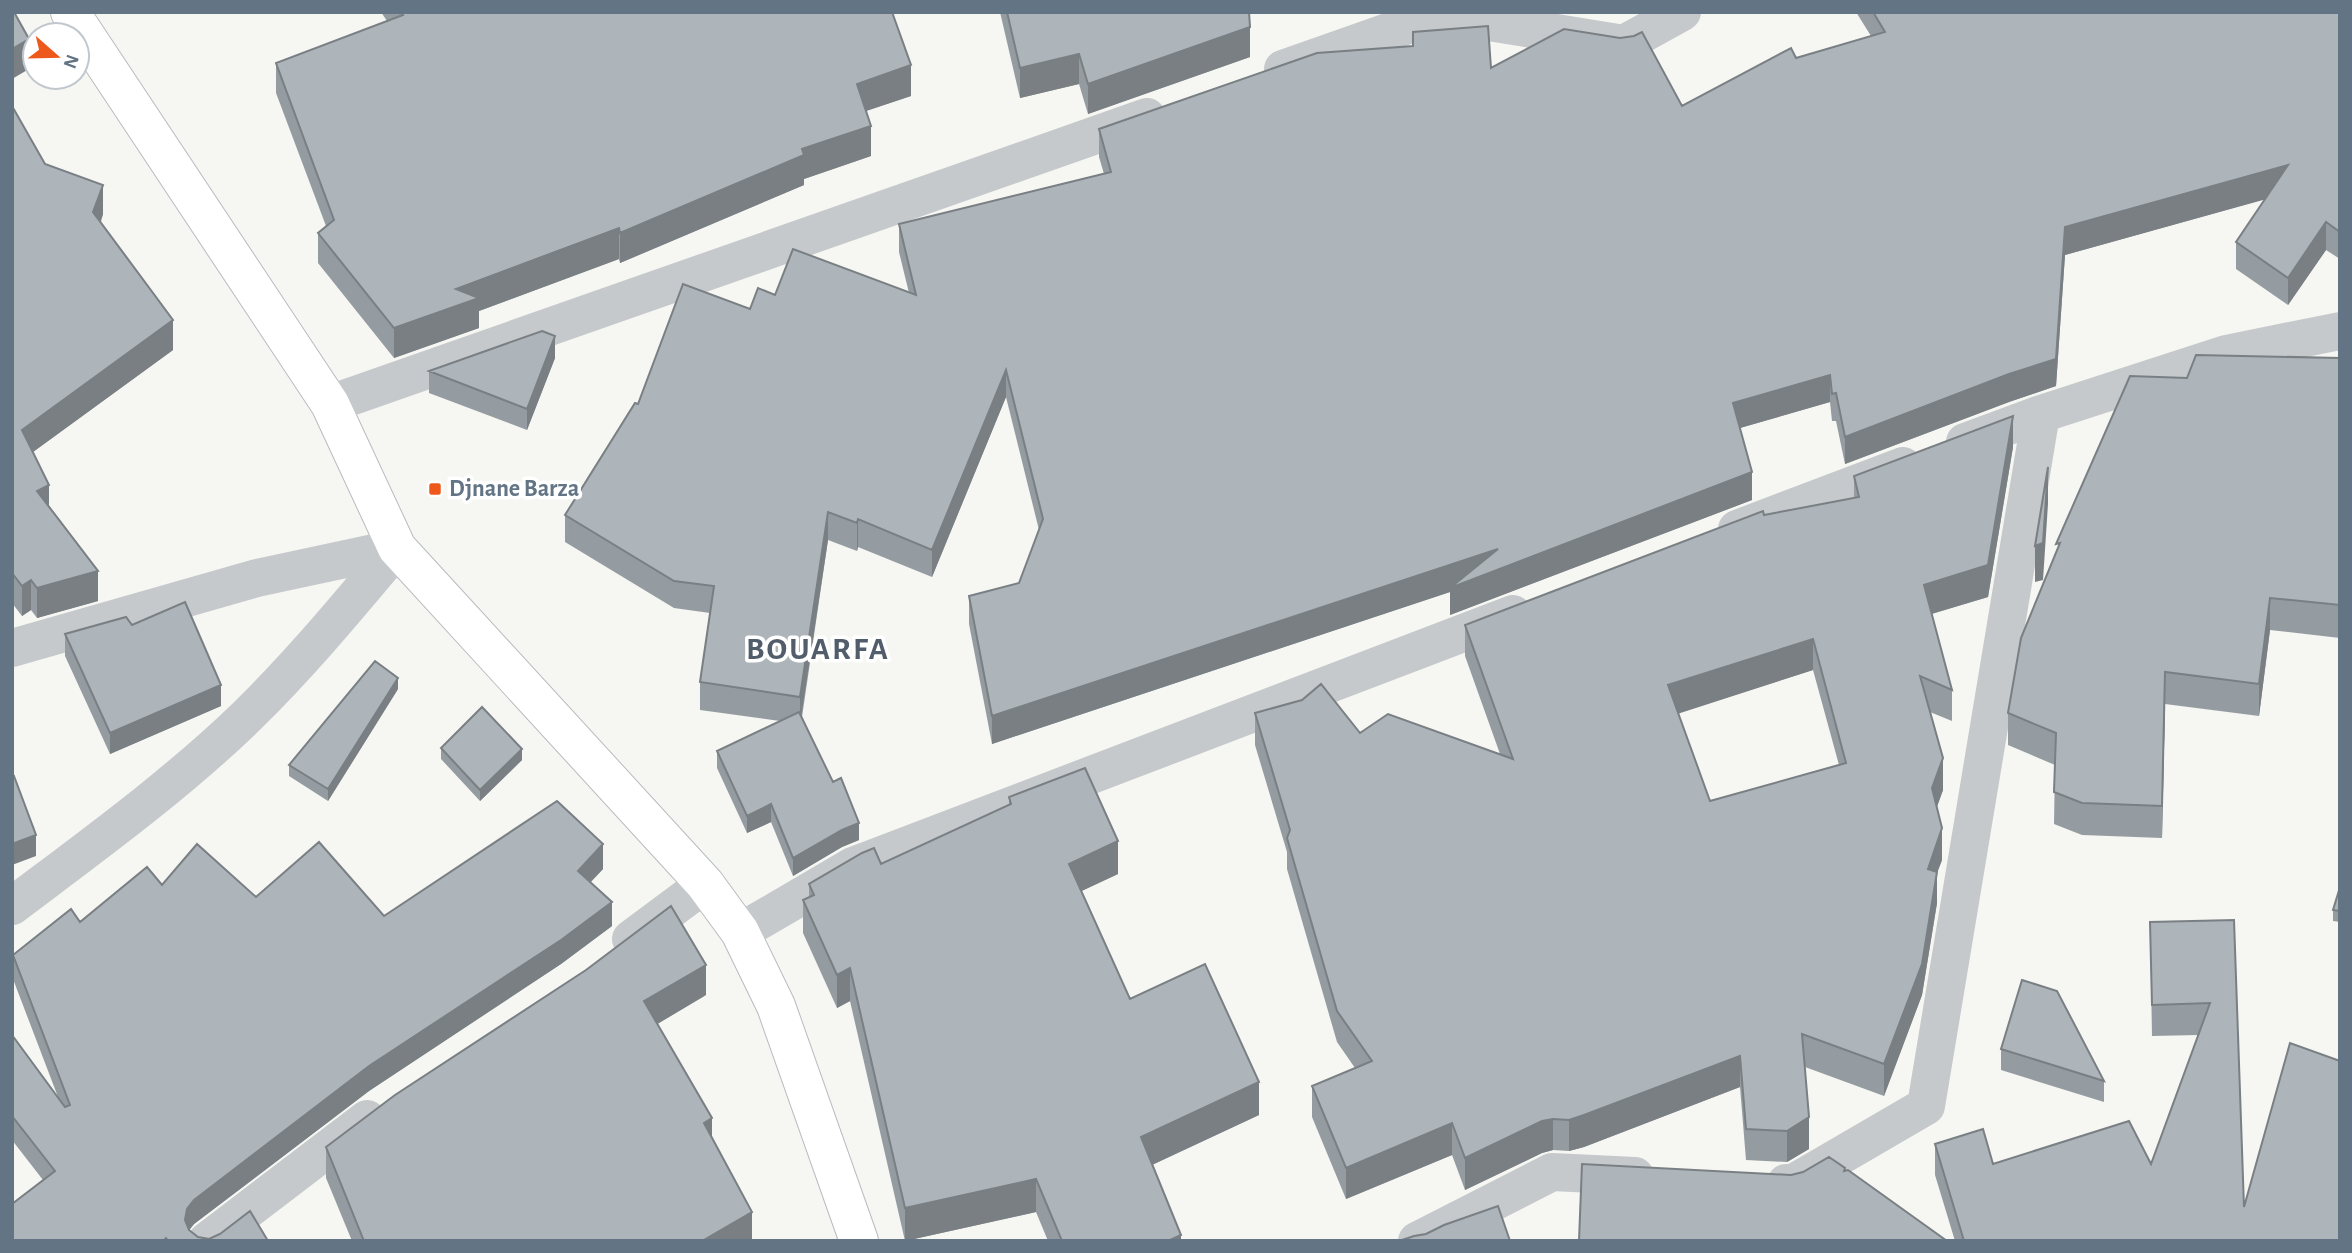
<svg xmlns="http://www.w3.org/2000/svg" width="2352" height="1253" font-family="'Alegreya Sans',sans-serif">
<rect width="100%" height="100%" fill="#f6f6f2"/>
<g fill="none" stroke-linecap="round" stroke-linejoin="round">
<defs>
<path id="secondary" d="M70,12L330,404L397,548L705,884L740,932L776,1006L859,1241"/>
</defs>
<use href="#secondary" stroke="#b7bcc1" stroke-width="40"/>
<path stroke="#c5c9cc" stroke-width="38" d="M1283,69L1439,14L1624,44L1682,12
M330,404L1147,117
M1965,442L2041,414L2226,354L2340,331
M1737,529L1903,466
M12,648L257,578L397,548
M12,906C93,845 176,785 248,715C302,662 349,605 397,548
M740,932L853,866L1513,614
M631,939L705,884
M1786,1183L1792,1184L1926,1106L2041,414
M207,1241L367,1119
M1417,1241L1552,1172L1635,1176"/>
<use href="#secondary" stroke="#fff" stroke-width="38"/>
</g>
<path fill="#959ca1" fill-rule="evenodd" d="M381,12H892L911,96L866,111L871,156L804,179V185L620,263L619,259L479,311V328L394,358L318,263V233L326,226L276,93V63L387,21Z
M1000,12H1249L1250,57L1088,114L1079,84L1020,98Z
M1856,12H2340V259L2326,250L2288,305L2236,269V242L2265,199L2065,255L2056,386L2009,402L1845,464L1836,421H1832L1830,402L1740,428L1752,500L1450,615V592L992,744L969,624V596L1019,583L1039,530L1006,397L932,577L858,547L857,551L828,540L802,717L859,840L842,847L793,876L771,822L747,833L717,768V751L780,721L700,710V682L710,613L674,608L565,542V515L638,404L750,309L775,295L909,293L899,252V224L1104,174L1099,157V129L1413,46V32L1491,68L1682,106L1796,58L1871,36Z
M12,106L45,164L103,214L101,222L173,350L33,452L49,506L98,601L37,618L31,610L22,616L12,603Z
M555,358L527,430L429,393V371Z
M2340,358V638L2270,630L2259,716L2165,704L2162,838L2082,835L2054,824L2055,765L2008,745V713L2187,378Z
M2013,447L1988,597L1932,614L1952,690V721L1930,712L1943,790L1937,807L1942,860L1937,873V903L1922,995L1884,1096L1805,1067L1809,1149L1787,1162L1746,1160L1740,1087L1584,1147L1569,1151L1553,1150L1542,1153L1465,1190L1452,1155L1346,1199L1312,1117V1086L1355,1068L1337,1042L1287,869V852L1255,745V713L1360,733L1500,754L1465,656V625L1764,515L1854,498V476ZM1813,670L1839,765L1710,801L1678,713Z
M132,625L221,706L110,754L65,656V634Z
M398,689L328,801L289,776V765Z
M441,748L522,760L480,801L441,759Z
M1009,797L1118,874L1081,891L1130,999L1259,1115L1152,1165L1181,1241H1048L1036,1212L905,1241L850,1001L837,1008L803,933V900L809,897V884L881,864L1009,805Z
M603,869L590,883L612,926L561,964L369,1091L194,1224L189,1230L198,1237L209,1239L268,1241H12L43,1180L12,1140V1035L58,1097L13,979V955L80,922L162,885L256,897L384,916Z
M2340,887V922L2333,921V910Z
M2234,920L2244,1207L2340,1241H1955L1935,1175V1144L1993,1164H2151L2198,1035L2152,1036L2150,922Z
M706,995L657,1024L712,1137L752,1241H352L326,1178V1147Z
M2001,1049L2104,1081V1102L2001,1070Z"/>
<path fill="#797f83" d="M1250,27V57L1088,114V84Z
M29,39V69L12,79V49Z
M1079,54V84L1020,98V68Z
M911,65V96L857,114V84Z
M871,126V156L804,179V185L620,263V233L802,149Z
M2288,165V193L2065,255L2056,386L2009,402L1845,464V437L2065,227Z
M103,185V214L93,241V212Z
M2326,222V250L2288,305V278Z
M619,228V259L479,311V328L394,358V328L456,289Z
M173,320V350L22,460V430Z
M555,336V358L527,430V409Z
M1006,370V397L932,577V550Z
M1830,375V402L1733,430V403Z
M2013,416V447L1988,597L1924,616V585Z
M2048,467V504L2043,580L2035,582V546Z
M1752,472V500L1450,615V592L992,744V716L1498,549Z
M49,485V514L37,491Z
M828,512V540L800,724V697Z
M858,519V547L857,551V523Z
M98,571V601L37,618V588Z
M31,580V610L22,616V586Z
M2270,598V630L2259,716V684Z
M1813,639V670L1668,717V685Z
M2165,672V704L2162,838V806Z
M398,678V689L328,801V789Z
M221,685V706L110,754V733Z
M522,749V760L480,801V790Z
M1943,758V790L1932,820V788Z
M771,804V822L747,833V816Z
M859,823V840L842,847L793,876V858L842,830Z
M1942,828V860L1937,873V903L1922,995L1884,1096V1064L1928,869Z
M36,835V856L12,865V844Z
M1118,841V874L1069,897V864Z
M603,844V869L578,895V871Z
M612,902V926L561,964L369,1091L194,1224L187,1233L185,1220L187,1209L194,1200L369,1066Z
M706,965V995L644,1032V1001Z
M850,968V1001L837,1008V975Z
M1740,1056V1087L1584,1147L1569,1151V1120Z
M1259,1082V1115L1141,1170V1137Z
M1809,1117V1149L1787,1162V1131Z
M712,1118V1148L704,1123Z
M1553,1119V1150L1542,1153L1465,1190V1158L1542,1121Z
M1452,1123V1155L1346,1199V1168Z
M1036,1179V1212L905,1241V1208Z
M752,1212V1241H702Z
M1181,1235V1241H1168Z"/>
<path fill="#adb5bb" stroke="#797f83" stroke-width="2" fill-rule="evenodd" d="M12,12H14L29,39L12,49Z
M401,12H892L911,65L857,84L871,126L802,149L804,155L620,233L619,228L456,289L479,298L394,328L318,233L334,220L276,63L403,15Z
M1007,12H1249L1250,27L1088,84L1079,54L1020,68Z
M1873,12H2340V232L2326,222L2288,278L2236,242L2288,165L2065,227L2056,359L2009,374L1845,437L1836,393L1832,394L1830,375L1733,403L1752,472L1450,588L1498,549L992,716L969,596L1019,583L1043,519L1006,370L932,550L858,519L857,523L828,512L800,697L700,682L714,586L674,581L565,515L635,403L638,404L683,284L750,309L758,288L775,295L793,249L916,295L899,224L1111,172L1099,129L1317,53L1413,46V32L1488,26L1491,68L1564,29L1620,38L1634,36L1642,32L1682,106L1791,48L1796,58L1885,32Z
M12,106L45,164L103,185L93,212L173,320L22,430L49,485L37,491L98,571L37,588L31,580L22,586L12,573Z
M542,331L555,336L527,409L429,371Z
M2196,355L2340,358V605L2270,598L2259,684L2165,672L2162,806L2082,803L2054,792L2056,733L2008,713L2021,638L2060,543L2056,544L2130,376L2187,378Z
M2013,416L1988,565L1924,585L1952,690L1920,676L1943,758L1932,788L1942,828L1928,869L1937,872L1922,964L1884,1064L1802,1034L1809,1117L1787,1131L1746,1129L1740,1056L1584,1115L1569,1120L1553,1119L1542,1121L1465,1158L1452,1123L1346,1168L1312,1086L1372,1061L1337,1011L1287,838L1290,830L1255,713L1302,700L1321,684L1360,733L1388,714L1513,759L1465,625L1763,511L1764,515L1859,497L1854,476ZM1813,639L1846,763L1710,801L1668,685Z
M2048,467L2043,543L2035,546Z
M185,602L221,685L110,733L65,634L126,617L132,625Z
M375,661L398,678L328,789L289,765Z
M482,707L522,749L480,790L441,748Z
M799,712L833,782L841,778L859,823L842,830L793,858L771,804L747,816L717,751Z
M1085,768L1118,841L1069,864L1130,999L1205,964L1259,1082L1141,1137L1181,1235L1168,1241H1062L1036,1179L905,1208L850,968L837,975L803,900L814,895L809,884L862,853L874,848L881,864L1011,804L1009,797Z
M14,776L36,835L12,844V777Z
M557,801L603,844L578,871L612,902L561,940L369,1066L194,1200L187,1209L185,1220L189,1230L198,1237L209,1239L220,1234L250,1211L268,1241H168L166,1238L163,1241H12V1204L55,1171L12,1116V1035L65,1107L70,1105L13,955L71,909L80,922L147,867L162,885L197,844L256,897L319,842L384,916Z
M2340,887V911L2333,910Z
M671,906L706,965L644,1001L712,1118L704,1123L752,1212L702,1241H364L326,1147L395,1095L586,970Z
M2234,920L2244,1207L2290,1043L2340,1061V1241H1964L1935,1144L1983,1129L1993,1164L2129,1121L2151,1164L2210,1003L2152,1005L2150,922Z
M2022,980L2057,991L2104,1081L2001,1049Z
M1829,1157L1845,1168L1844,1171L1848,1170L1947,1241H1579L1582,1164L1791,1175L1803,1172Z
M1498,1206L1510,1241H1399L1414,1236L1426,1234L1444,1225Z"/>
<rect fill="#ee591b" stroke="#fff" stroke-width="2.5" x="428" y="482" width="14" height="14" rx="3.5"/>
<g text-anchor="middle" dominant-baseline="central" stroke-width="7" stroke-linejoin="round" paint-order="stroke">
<g font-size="24" font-weight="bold" fill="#637485" stroke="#fff" text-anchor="start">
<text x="449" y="489">Djnane Barza</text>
</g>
<g font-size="32" font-weight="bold" letter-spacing="2" fill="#515d6a" stroke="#fff">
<text x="818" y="649">BOUARFA</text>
</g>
</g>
<rect width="2352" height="1253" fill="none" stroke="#637485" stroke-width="28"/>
<g transform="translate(56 56) rotate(110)"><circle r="33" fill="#ffffff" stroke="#c1c7ce" stroke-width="2"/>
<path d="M0-5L12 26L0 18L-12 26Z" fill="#ee591b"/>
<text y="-10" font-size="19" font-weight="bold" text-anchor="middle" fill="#637485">N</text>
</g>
</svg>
